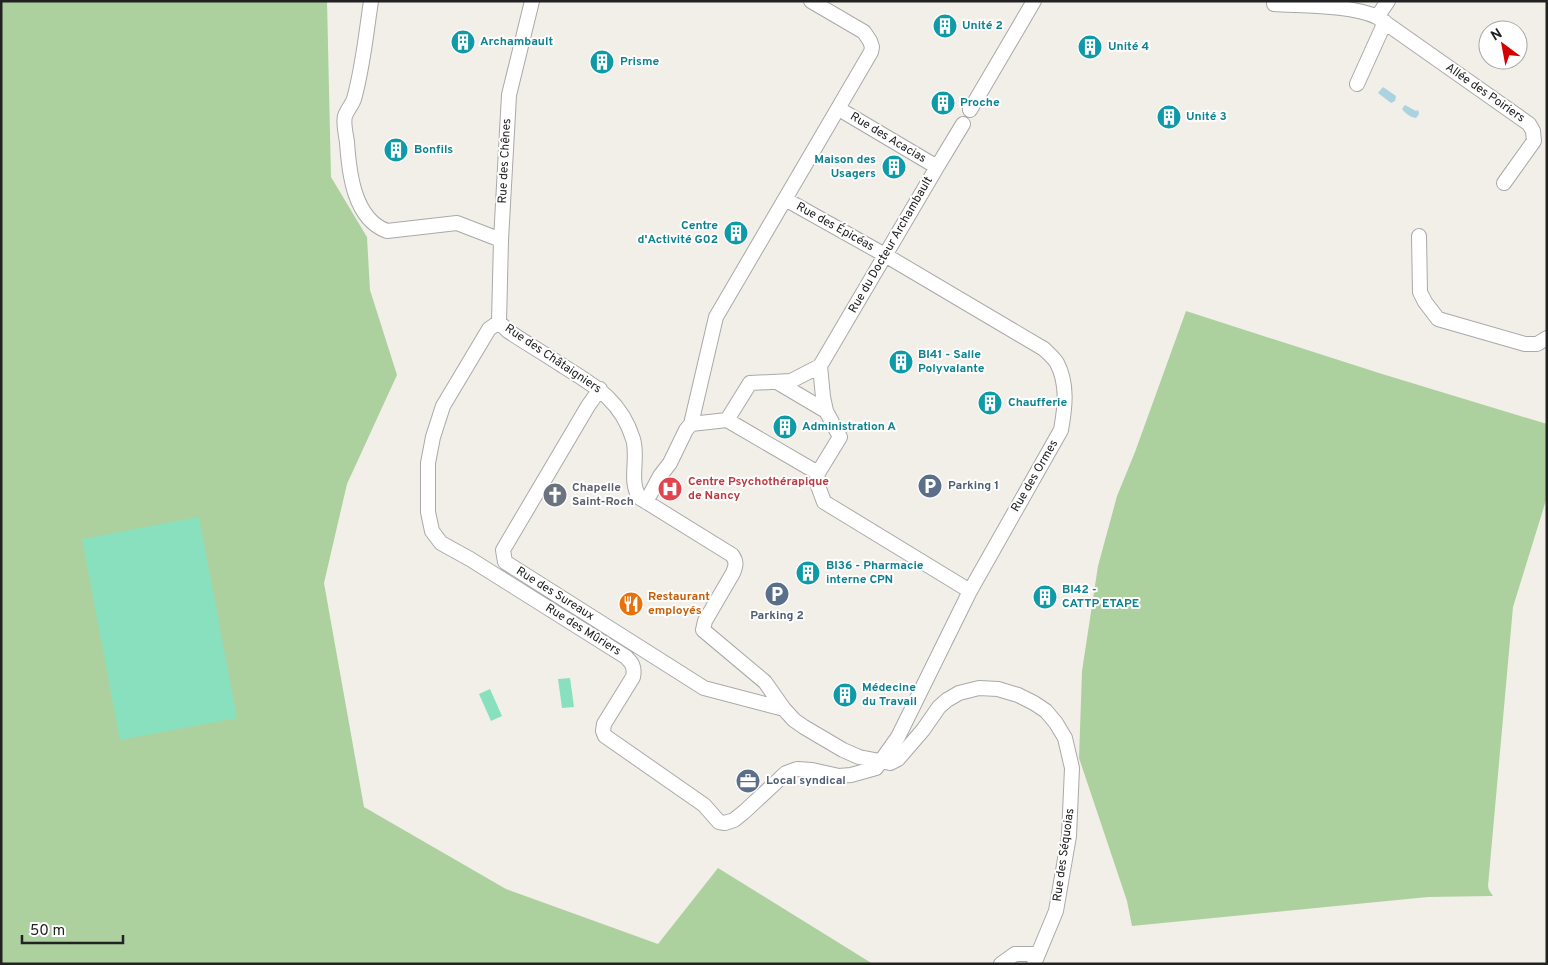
<svg xmlns="http://www.w3.org/2000/svg" width="1548" height="965" font-family="Overpass,sans-serif">
<rect width="100%" height="100%" fill="#f2efe9"/>
<path fill="#add19e" d="M1,1H327L331,177L367,237L370,290L397,375L347,484L324,583L364,807L506,889L658,944L718,868L873,964H1Z
M1186,311L1379,373L1547,424V497L1513,607L1488,886L1489,890L1493,896L1428,897L1132,926L1127,901L1079,758L1082,671L1098,566L1117,496L1135,452Z"/>
<path fill="#88e0be" d="M199,517L237,718L120,740L82,539Z
M570,678L574,707L562,708L558,679Z
M490,689L502,716L491,721L479,694Z"/>
<path fill="#aad3df" d="M1383,87L1396,96L1395,101L1391,103L1378,93Z
M1405,105L1416,111L1418,110L1419,114L1416,118C1410,117 1406,114 1402,109Z"/>
<g fill="none" stroke-linecap="round" stroke-linejoin="round">
<defs>
<path id="minor" d="M371,1C366,34 363,67 354,99C352,105 347,110 345,116C343,123 346,135 347,142C349,173 354,219 387,231L457,223L501,240
M1274,1V4C1304,6 1352,5 1377,17L1529,124L1533,131L1534,141L1504,183
M1377,17L1388,1
M1357,84L1385,22
M839,109L937,167
M970,110L1034,1
M1419,236L1420,292L1425,302L1438,319L1525,344H1537L1547,338
M499,322L489,329L443,406L433,437L428,463V512L432,531L441,543L470,559L626,657C632,663 635,667 633,677L604,724L603,731L605,736L704,805L719,822L725,823L734,820L744,812L786,773L797,769L812,770L839,776L851,775L876,768L898,737L970,591L1061,430C1065,408 1068,384 1057,363C1054,358 1048,353 1044,349L885,255L785,199
M499,322L508,331C526,343 545,354 563,366C595,386 621,400 633,439C639,458 628,482 640,498L732,555C737,562 736,565 733,573L705,621L703,630L765,682L784,709
M499,322L501,240L509,95L532,1
M820,366L937,167L963,124
M777,382L826,411
M600,389L588,406L503,550L505,562L704,688L784,709L794,720L804,727L843,750L859,757L890,763L898,759L923,730L939,707L947,700L959,693L979,688L998,689L1018,695L1034,703L1046,711L1056,723L1065,738L1072,768L1069,836L1056,911L1034,964
M727,420L750,383L791,381L820,366
M691,424L727,420L818,473L840,437L826,411L823,397L820,366
M818,473L817,483L824,502L970,591
M646,502L660,476L670,463L686,430L691,424L716,317L871,52L872,47L870,41L864,32L811,1
M1001,964L1015,954H1038"/>
</defs>
<use href="#minor" stroke="#a9a9a9" stroke-width="16"/>
<use href="#minor" stroke="#fff" stroke-width="14"/>
</g>
<defs>
<symbol id="building-disc" viewBox="-11 -11 22 22"><circle r="9.5" fill="#0f9aa8" stroke="#fff"/><path d="M-4-6H4V6H1V3H-1V6H-4ZM-2.5-4.3h1.7v1.8h-1.7ZM.8-4.3h1.7v1.8H.8ZM-2.5-1h1.7V.8h-1.7ZM.8-1h1.7V.8H.8Z" fill="#fff"/></symbol>
<symbol id="parking-disc" viewBox="-11 -11 22 22"><circle r="9.5" fill="#5c6f8a" stroke="#fff"/><path d="M-3.5-5.5H1a3.5 3.5 0 0 1 0 7H-1V5.5H-3.5ZM-1-3.4V-.6H.8a1.4 1.4 0 0 0 0-2.8Z" fill="#fff"/></symbol>
<symbol id="hospital-disc" viewBox="-11 -11 22 22"><circle r="9.5" fill="#e0444e" stroke="#fff"/><path d="M-5-5h3v3.5h4V-5h3V5h-3V1.5h-4V5h-3Z" fill="#fff"/></symbol>
<symbol id="church-disc" viewBox="-11 -11 22 22"><circle r="9.5" fill="#6b7280" stroke="#fff"/><path d="M-1.2-6h2.4v3.5h3.3v2.4h-3.3V6h-2.4V-.1h-3.3v-2.4h3.3Z" fill="#fff"/></symbol>
<symbol id="restaurant-disc" viewBox="-11 -11 22 22"><circle r="9.5" fill="#e8710a" stroke="#fff"/><path d="M-5-6h1v4h1v-4h1v4h1v-4h1v5L-1.5 .5V6h-2V.5L-5-1ZM5-6V6H3V1.5H1.5Q1.5-4 5-6Z" fill="#fff"/></symbol>
<symbol id="office-disc" viewBox="-11 -11 22 22"><circle r="9.5" fill="#5c6f8a" stroke="#fff"/><path d="M-6-3h4V-5.5h4V-3h4V5H-6ZM-1-4.5V-3h2v-1.5ZM-6 0V1H6V0Z" fill="#fff"/></symbol>
</defs>
<g fill-rule="evenodd">
<use href="#building-disc" x="931" y="12" width="28" height="28"/>
<use href="#building-disc" x="449" y="28" width="28" height="28"/>
<use href="#building-disc" x="1076" y="33" width="28" height="28"/>
<use href="#building-disc" x="588" y="48" width="28" height="28"/>
<use href="#building-disc" x="929" y="89" width="28" height="28"/>
<use href="#building-disc" x="1155" y="103" width="28" height="28"/>
<use href="#building-disc" x="382" y="136" width="28" height="28"/>
<use href="#building-disc" x="880" y="153" width="28" height="28"/>
<use href="#building-disc" x="722" y="219" width="28" height="28"/>
<use href="#building-disc" x="887" y="348" width="28" height="28"/>
<use href="#building-disc" x="976" y="389" width="28" height="28"/>
<use href="#building-disc" x="771" y="413" width="28" height="28"/>
<use href="#parking-disc" x="916" y="472" width="28" height="28"/>
<use href="#hospital-disc" x="656" y="475" width="28" height="28"/>
<use href="#church-disc" x="541" y="481" width="28" height="28"/>
<use href="#building-disc" x="794" y="559" width="28" height="28"/>
<use href="#parking-disc" x="763" y="580" width="28" height="28"/>
<use href="#building-disc" x="1031" y="583" width="28" height="28"/>
<use href="#restaurant-disc" x="617" y="590" width="28" height="28"/>
<use href="#building-disc" x="831" y="681" width="28" height="28"/>
<use href="#office-disc" x="734" y="767" width="28" height="28"/>
</g>
<g text-anchor="middle" dominant-baseline="central" stroke-width="4" stroke-linejoin="round" paint-order="stroke">
<g font-size="12" font-weight="bold" fill="#0d838f" stroke="#fff" text-anchor="start">
<text x="962" y="26">Unité 2</text>
<text x="480" y="42">Archambault</text>
<text x="1108" y="47">Unité 4</text>
<text x="620" y="62">Prisme</text>
<text x="960" y="103">Proche</text>
<text x="1186" y="117">Unité 3</text>
<text x="414" y="150">Bonfils</text>
<text x="876" y="160" text-anchor="end">Maison des<tspan x="876" dy="14">Usagers</tspan></text>
<text x="718" y="226" text-anchor="end">Centre<tspan x="718" dy="14">d'Activité G02</tspan></text>
<text x="918" y="355">BI41 - Salle<tspan x="918" dy="14">Polyvalante</tspan></text>
<text x="1008" y="403">Chaufferie</text>
<text x="802" y="427">Administration A</text>
<text x="826" y="566">BI36 - Pharmacie<tspan x="826" dy="14">interne CPN</tspan></text>
<text x="1062" y="590">BI42 -<tspan x="1062" dy="14">CATTP ETAPE</tspan></text>
<text x="862" y="688">Médecine<tspan x="862" dy="14">du Travail</tspan></text>
</g>
<g font-size="12" fill="#222" stroke="#fff">
<text transform="translate(1485 93) rotate(35)">Allée des Poiriers</text>
<text transform="translate(888 138) rotate(31)">Rue des Acacias</text>
<text transform="translate(505 161) rotate(-87)">Rue des Chênes</text>
<text transform="translate(835 227) rotate(29)">Rue des Épicéas</text>
<text transform="translate(891 245) rotate(-60)">Rue du Docteur Archambault</text>
<text transform="translate(553 359) rotate(34)">Rue des Châtaigniers</text>
<text transform="translate(1035 476) rotate(-60)">Rue des Ormes</text>
<text transform="translate(555 594) rotate(32)">Rue des Sureaux</text>
<text transform="translate(583 630) rotate(32)">Rue des Mûriers</text>
<text transform="translate(1064 855) rotate(-82)">Rue des Séquoias</text>
</g>
<g font-size="12" font-weight="bold" fill="#be3a42" stroke="#fff" text-anchor="start">
<text x="688" y="482">Centre Psychothérapique<tspan x="688" dy="14">de Nancy</tspan></text>
</g>
<g font-size="12" font-weight="bold" fill="#4e5e75" stroke="#fff" text-anchor="start">
<text x="948" y="486">Parking 1</text>
<text x="777" y="616" text-anchor="middle">Parking 2</text>
<text x="766" y="781">Local syndical</text>
</g>
<g font-size="12" font-weight="bold" fill="#5b616d" stroke="#fff" text-anchor="start">
<text x="572" y="488">Chapelle<tspan x="572" dy="14">Saint-Roch</tspan></text>
</g>
<g font-size="12" font-weight="bold" fill="#c56008" stroke="#fff" text-anchor="start">
<text x="648" y="597">Restaurant<tspan x="648" dy="14">employés</tspan></text>
</g>
</g>
<rect width="1548" height="965" fill="none" stroke="#222222" stroke-width="5"/>
<g transform="translate(1503 45) rotate(328)"><circle r="24" fill="#ffffff" stroke="#a7a7a7"/>
<path d="M0-4L9 19L0 12L-9 19Z" fill="#d40000"/>
<text y="-8" font-size="14" font-weight="bold" text-anchor="middle" fill="#222222">N</text>
</g>
<path d="M22 935v8h101v-8" fill="none" stroke="#222222" stroke-width="2.5"/>
<text x="30" y="935" font-size="15" fill="#222222" stroke="#ffffff" stroke-width="4" paint-order="stroke">50 m</text>
</svg>
